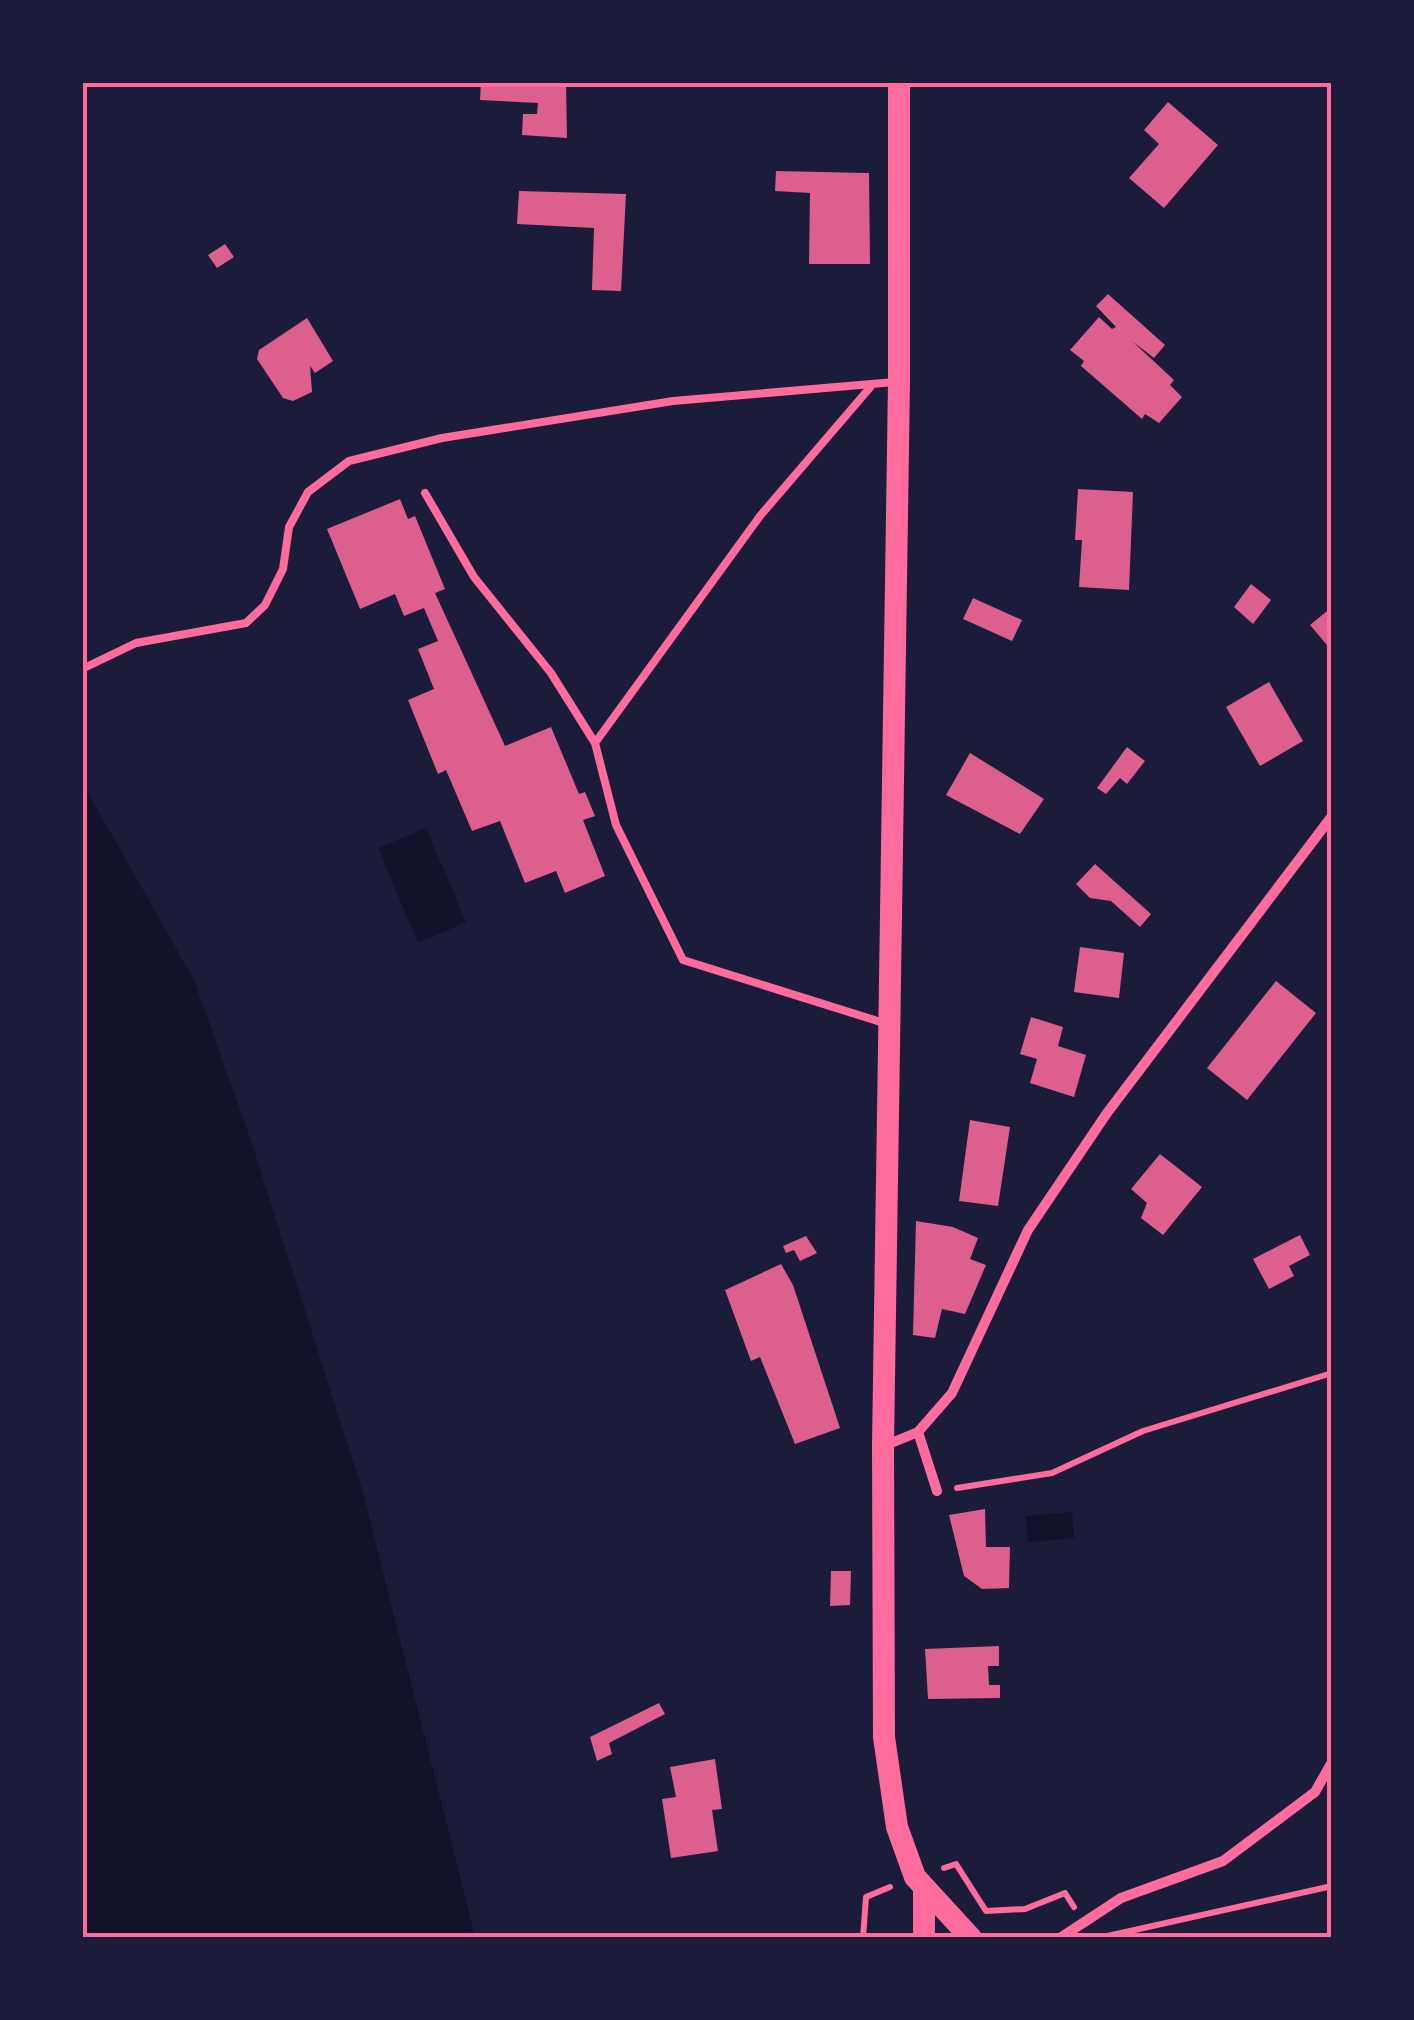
<svg xmlns="http://www.w3.org/2000/svg" width="1414" height="2020" font-family="Figtree,sans-serif">
<rect width="100%" height="100%" fill="#1b1b3a"/>
<path fill="#12122b" d="M83,784L194,980L250,1138L364,1496L475,1937H83Z
M426,828L466,922L418,943L378,848Z
M1072,1512L1074,1538L1028,1542L1026,1516Z"/>
<path fill="#dd5f8e" d="M481,82H566L567,138L522,135L523,114H537L538,103L480,100Z
M1168,102L1218,145L1164,208L1129,178L1159,144L1144,130Z
M776,171L869,173L870,264H809L810,193L775,191Z
M519,191L626,194L621,291L592,290L594,228L517,224Z
M225,244L234,257L217,268L208,255Z
M1108,294L1165,345L1154,358L1132,341L1174,380L1170,385L1182,397L1159,423L1145,414L1142,419L1081,366L1084,361L1070,350L1099,317L1112,329L1116,327L1096,306Z
M307,318L333,361L315,373L310,366L312,392L293,401L283,398L257,359L259,350Z
M1078,489L1133,492L1129,590L1079,587L1082,540H1075Z
M400,499L408,519L415,516L445,589L435,593L505,746L551,727L579,794L585,792L595,816L583,820L605,876L565,893L556,871L525,883L500,821L472,831L446,770L438,774L408,700L434,689L418,649L438,641L424,608L404,616L395,594L360,609L327,529Z
M1251,584L1271,600L1253,624L1234,607Z
M973,598L1022,620L1012,641L963,619Z
M1332,607V651L1310,625Z
M1269,682L1303,741L1260,766L1226,707Z
M1127,747L1145,761L1127,784L1120,778L1106,794L1097,788Z
M970,753L1044,799L1020,834L946,795Z
M1095,864L1151,914L1140,927L1111,901L1090,898L1076,884Z
M1080,947L1124,953L1119,998L1074,992Z
M1276,981L1316,1013L1247,1100L1207,1068Z
M1031,1017L1063,1027L1058,1046L1086,1055L1074,1097L1030,1083L1037,1059L1020,1054Z
M970,1120L1010,1127L998,1206L959,1201Z
M1160,1154L1202,1187L1163,1235L1141,1218L1147,1203L1131,1189Z
M916,1221L953,1227L978,1238L970,1259L986,1265L965,1314L942,1309L935,1338L913,1335Z
M1300,1235L1310,1255L1289,1266L1294,1276L1269,1289L1253,1259Z
M806,1236L817,1253L800,1261L794,1250L786,1253L783,1246Z
M781,1264L793,1285L840,1428L795,1444L760,1357L751,1361L725,1290Z
M985,1509L986,1547H1010L1009,1588L982,1589L964,1576L949,1515Z
M831,1571H851L850,1605L830,1606Z
M999,1646V1666H988L989,1685H1000V1698L928,1699L925,1649Z
M659,1703L665,1714L609,1743L612,1754L597,1761L590,1737Z
M715,1759L722,1809L712,1810L718,1851L671,1858L662,1799L676,1797L670,1767Z"/>
<g fill="none" stroke-linecap="round" stroke-linejoin="round">
<path stroke="#ff6b9d" stroke-width="6" d="M957,1488L1052,1473L1143,1431L1332,1373
M944,1868L956,1864L986,1911L1025,1909L1065,1893L1074,1907
M1103,1937L1332,1886
M863,1938L866,1897L890,1887"/>
<path stroke="#ff6b9d" stroke-width="8" d="M873,384L760,516L595,743L616,825L683,960L884,1023
M425,493L474,577L551,673L595,743
M82,669L136,643L246,623L265,605L283,569L289,527L308,492L349,461L442,438L673,401L895,382"/>
<path stroke="#ff6b9d" stroke-width="10" d="M918,1432L937,1491
M884,1446L918,1432L952,1393L1028,1230L1107,1113L1332,816
M1060,1938L1121,1898L1223,1861L1315,1792L1332,1762"/>
<path stroke="#ff6b9d" stroke-width="22" d="M899,82V382L883,1446L884,1737L897,1827L915,1877L971,1938
M924,1891V1938"/>
</g>
<rect width="1414" height="2020" fill="none" stroke="#1b1b3a" stroke-width="170"/>
<rect x="85" y="85" width="1244" height="1850" fill="none" stroke="#ff6b9d" stroke-width="4"/>
</svg>
